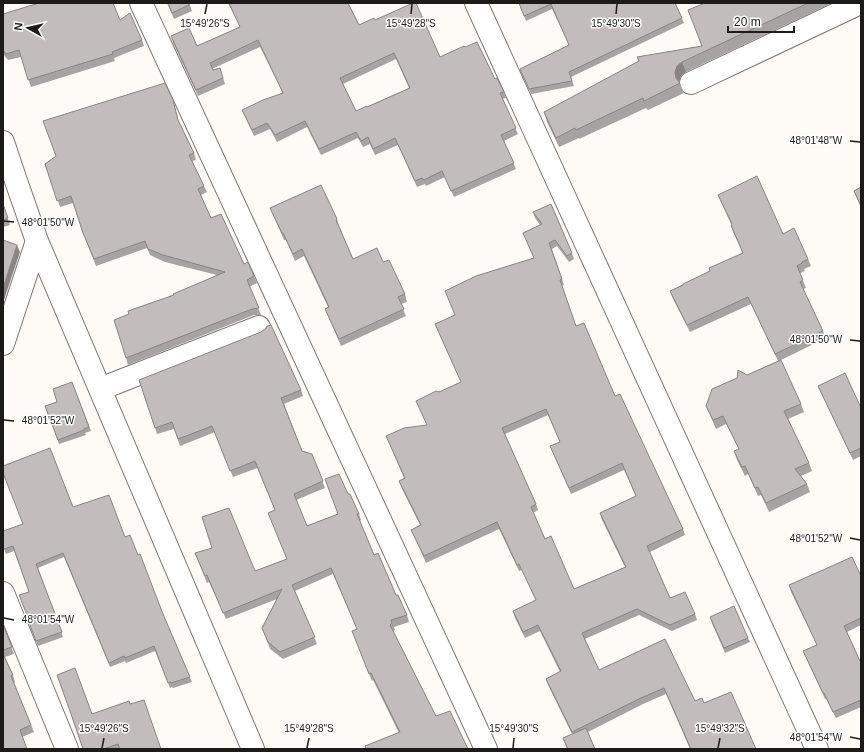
<svg xmlns="http://www.w3.org/2000/svg" width="864" height="752" font-family="Arial,sans-serif">
<rect width="100%" height="100%" fill="#fefbf7"/>
<g fill="none" stroke-linecap="round" stroke-linejoin="round">
<defs>
<path id="minor" d="M141,3L486,749
M476,3L817,749
M691,83L860,3
M3,142L15,178L37,241L253,749
M3,344L37,241
M100,389L259,327
M3,593L67,749"/>
</defs>
<use href="#minor" stroke="#7a7774" stroke-width="24"/>
<use href="#minor" stroke="#fff" stroke-width="22"/>
</g>
<path fill="#a7a3a2" fill-rule="evenodd" d="M167,3H189L192,11L174,19Z
M228,3H348L359,25L375,20L440,57L465,47L495,79L504,92L506,98L502,99L518,134L504,141L516,169L454,197L445,177L426,186L425,184L417,187L398,145L375,155L370,144L363,147L358,138L321,155L307,127L277,142L270,129L254,136L242,110L283,93L260,47L212,69L213,70L220,68L225,84L198,96L173,43L171,36L197,46L240,27ZM396,59L409,88L367,107L356,111L343,84Z
M519,3H675L684,23L571,77L574,86L531,94L520,69L569,45L552,9L526,21Z
M705,3H832L686,72L681,76L679,82L680,83L684,93L648,110L646,108L579,139V138L559,147L547,122L544,112L701,46Z
M3,14L120,20L142,40L144,46L114,58L115,61L31,87L21,57L8,60L3,54Z
M173,100L179,123L194,153L196,160L192,161L204,186L207,192L201,195L211,218L244,264L254,276L257,283L249,287L261,315H254L128,365L126,358L129,314L174,295L217,275L165,262L150,255L147,248L96,266L83,233L73,203L60,207L45,164Z
M861,187V208L854,191Z
M718,195L783,234L808,259L811,266L804,269L805,271L800,273L806,288L803,289L823,331L826,338L779,361L801,404L804,412L788,419L809,463L812,471L801,476L807,484L810,492L769,512L761,495L758,496L748,474L745,476L737,460L734,451L739,449L726,424L716,429L706,406L747,375L778,361L751,304L690,332L673,299L670,291L710,271L743,253L733,232L731,225V224Z
M3,204L10,225L3,227Z
M270,208L337,219L339,226L353,259L383,262L405,294L407,302L401,304L406,316L341,346L325,309L328,307L304,256L295,261L286,240H284L273,215Z
M533,212L572,253L574,259L569,262L557,246L552,249L564,285L562,286L576,326L615,396L683,529L685,535L650,552L670,598L695,614L697,620L672,631L639,615L585,639L599,670L665,639L695,701L704,703L756,749H690L666,694L643,704L588,732L595,749H567L563,738L572,734L548,685L546,679L560,672L540,631L525,638L515,618L513,611L536,600L522,570L519,571L499,529L426,563L414,536L411,530L420,525L401,487L399,481L404,478L386,436L427,425L416,401L439,392L461,382L435,324L455,315L534,258L523,233L540,225L535,218ZM548,415L560,442L550,446L571,494L624,470L636,496L600,513L602,520L625,567L574,589L545,539L533,513L538,510L536,504L505,434Z
M139,380L301,390L303,396L284,404L302,451L312,454L325,488L296,500L307,526L338,514L348,494L359,514L361,520L359,521L374,555L407,615L409,622L394,627L395,630L393,631L436,716L399,733L373,680L372,681L352,631L357,629L333,574L295,591L317,644L283,659L270,649L262,628L277,599L226,619L209,582L207,583L195,553L255,571L286,559L275,510L257,468L233,477L215,432L180,446L174,429L157,434Z
M72,382L91,431L85,433L86,435L59,444L45,406L57,402Z
M818,386L861,408V456L853,460L821,393Z
M73,507L125,537L138,555L192,682L173,688L172,687L170,688L155,651L126,663L125,661L110,667L64,557L38,568L63,637L38,646L28,620L27,615L29,592L14,551L6,554L3,546Z
M861,576V625L847,632L860,661L861,660V707L836,718L826,699H825L803,651L817,645L791,592L789,585Z
M711,621L748,638L750,642L725,653Z
M3,625L14,654L5,657L13,675L15,682L14,683L34,732L22,737L3,749Z
M130,704L161,749H83L72,717L92,714Z"/>
<path fill="#888484" d="M682,62L686,72L681,76L679,82L676,78L675,72L677,66Z
M17,245L20,252L3,303V288Z"/>
<path fill="#c2bdbc" stroke="#888484" fill-rule="evenodd" d="M39,3H113L120,20L130,13L142,40L112,52L113,54L28,80L19,50L6,54L3,50V14Z
M168,3H189V5L172,13Z
M229,3H348L359,25L374,18L375,20L413,3H416L440,57L464,46L465,47L477,42L495,79L497,78L504,92L500,93L516,128L501,135L514,163L451,191L442,171L424,180L422,178L415,181L395,138L373,149L368,137L361,141L356,132L319,149L305,121L275,135L267,123L252,130L242,110L263,100L283,93L258,40L210,63L213,70L220,68L223,78L196,90L171,36L189,28L197,46L240,27ZM394,53L410,88L367,107V106L356,111L340,78Z
M519,3H675L682,18L569,72L572,81L529,89L520,69L569,45L551,4L524,16Z
M705,3H808L682,62L677,66L675,72L676,78L680,83L644,101L643,98L576,130L575,128L556,138L544,112L639,61L637,57L702,46L688,10Z
M165,83L173,100L178,120L194,153L189,155L204,186L198,189L211,218L221,214L244,264L248,262L254,276L247,280L259,308L252,309L126,358L114,320L129,314L128,311L174,295L173,294L225,272L163,255L148,249L145,241L94,259L83,233L71,196L57,201L45,164L56,156L43,121Z
M757,176L783,234L794,228L808,259L802,262V263L797,266L803,280L800,282L823,331L775,354L748,297L687,325L670,291L683,285V284L710,271L709,268L743,253L731,225L732,224L718,195Z
M321,185L337,219L336,220L353,259L377,248L383,262L389,260L405,294L398,297L404,309L339,339L325,309L329,307L302,249L293,254L283,233H282L270,208Z
M861,187V206L854,191Z
M3,204L8,218L3,220Z
M551,204L572,253L567,256L555,240L549,243L562,279L560,280L576,326L584,323L615,396L620,394L683,529L647,546L670,598L685,592L695,614L670,625L637,609L582,633L599,670L665,639L695,701L702,698L704,703L731,692L756,749H691L664,688L641,698L572,732L546,679L561,671L538,625L523,632L513,611L536,600L519,564L517,565L497,522L424,556L411,530L421,525L399,481L405,478L386,436L404,428L427,425L416,401L436,391L439,392L461,382L435,324L455,315L445,291L476,276L534,258L523,233L542,224L533,212ZM546,409L560,442L550,446L569,488L622,463L636,496L600,513L626,567L574,589L551,536L545,539L531,507L536,504L502,428Z
M3,240L17,245L3,288Z
M271,325L301,390L281,398L302,451L312,454L323,481L294,494L307,526L338,514L325,479L339,474L348,494H350L359,514H357L374,555L378,553L396,595H398L407,615L391,620L392,623L390,625L436,716L450,711L468,749H366L365,746L400,732L371,673L369,674L352,631L357,629L331,568L292,585L315,637L280,652L268,642L262,628L282,589L223,613L207,575L205,576L195,553L212,548L202,517L229,508L255,571L287,559L268,513L275,510L255,461L230,471L212,426L178,439L172,422L155,428L139,380L261,332L266,328L267,326Z
M781,360L801,404L784,411L809,463L795,469L807,484L766,503L758,487L755,488L745,466L742,467L734,451L739,449L723,416L713,420L706,406L712,389L737,378L738,370L747,375Z
M845,373L861,408V448L850,453L818,386Z
M72,382L89,427L84,429V430L58,440L45,406L57,402L53,389Z
M50,448L73,507L109,495L125,537L130,535L138,555L140,554L163,614L190,677L171,683V682L168,683L154,646L125,658L124,656L109,663L63,553L36,564L62,632L36,641L26,615H27L19,595L29,592L13,546L4,549L3,546V531L23,524L3,473V466Z
M852,557L861,576V618L844,626L860,661L861,660V700L833,712L824,693H823L803,651L817,645L789,585Z
M734,606L748,638L724,648L710,617Z
M3,625L12,647L3,650Z
M3,654L13,675L11,676L31,725L20,730L27,749H3Z
M75,668L92,714L129,701L130,704L144,700L161,749H120L118,744L103,749H83L71,714L57,675Z
M586,728L595,749H568L563,738Z"/>
<path fill="none" stroke="#1c1b1a" stroke-width="1.5" d="M205,14L207,4M411,14L412,4M616,14L617,4M850,141L860,142M4,221L14,222M850,340L860,341M4,420L14,421M850,538L860,540M4,618L14,620M850,737L860,739M102,748L104,738M307,748L309,738M513,748L514,738M718,748L720,738"/>
<g font-size="10" text-anchor="middle" fill="#1c1b1a" stroke="#fff" stroke-width="3" stroke-linejoin="round" paint-order="stroke">
<text x="205" y="27">15°49'26"S</text>
<text x="411" y="27">15°49'28"S</text>
<text x="616" y="27">15°49'30"S</text>
<text x="816" y="144">48°01'48"W</text>
<text x="48" y="226">48°01'50"W</text>
<text x="816" y="343">48°01'50"W</text>
<text x="48" y="424">48°01'52"W</text>
<text x="816" y="542">48°01'52"W</text>
<text x="48" y="623">48°01'54"W</text>
<text x="104" y="732">15°49'26"S</text>
<text x="309" y="732">15°49'28"S</text>
<text x="514" y="732">15°49'30"S</text>
<text x="720" y="732">15°49'32"S</text>
<text x="816" y="741">48°01'54"W</text>
</g>
<rect width="864" height="752" fill="none" stroke="#1c1b1a" stroke-width="8"/>
<g transform="translate(28 28) rotate(278)" stroke="#ffffff" stroke-width="3" paint-order="stroke">
<path d="M0-3L7 15L0 10L-7 15Z" fill="#1c1b1a"/>
<text y="-6" font-size="11" font-weight="bold" text-anchor="middle" fill="#1c1b1a">N</text>
</g>
<path d="M728 26v6h66v-6" fill="none" stroke="#1c1b1a" stroke-width="2"/>
<text x="734" y="26" font-size="12" fill="#1c1b1a" stroke="#ffffff" stroke-width="3" paint-order="stroke">20 m</text>
</svg>
